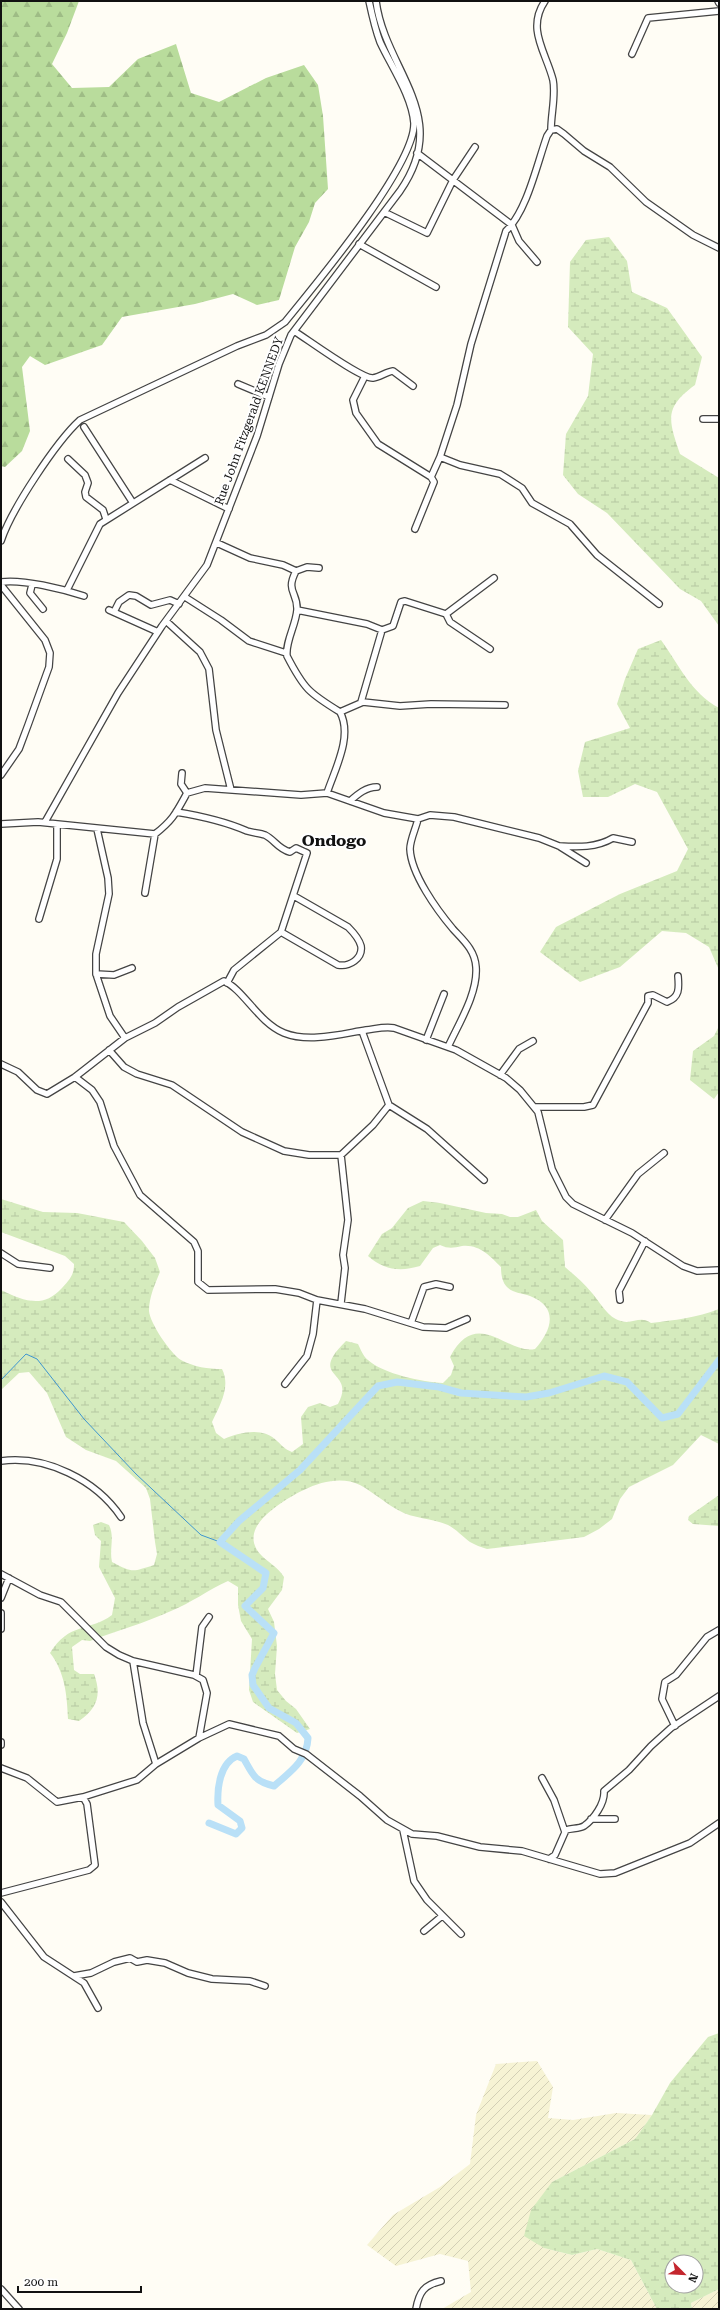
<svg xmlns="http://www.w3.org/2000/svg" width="720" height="2310" font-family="'Roboto Serif',serif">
<defs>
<pattern id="farmland-furrows" width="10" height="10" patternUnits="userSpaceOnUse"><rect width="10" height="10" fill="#f6f3d4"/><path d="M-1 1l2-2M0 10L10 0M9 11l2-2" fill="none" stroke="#d2cfb5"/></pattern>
<pattern id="forest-firs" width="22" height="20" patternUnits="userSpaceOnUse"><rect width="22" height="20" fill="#b9dc9c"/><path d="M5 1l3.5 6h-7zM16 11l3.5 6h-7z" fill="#9ebc85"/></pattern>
<pattern id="wetland-marsh" width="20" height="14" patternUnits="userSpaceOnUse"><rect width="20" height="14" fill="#d5ebbd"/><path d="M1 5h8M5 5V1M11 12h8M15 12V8" fill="none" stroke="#b6c8a1"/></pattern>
</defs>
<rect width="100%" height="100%" fill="#fffdf5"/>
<path fill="url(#farmland-furrows)" d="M537,2061L553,2087L548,2118L573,2120L616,2113L652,2115L635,2139L552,2182L544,2248L572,2255L597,2249L631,2260L657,2309H442L471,2292L468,2261L440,2254L396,2266L367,2245L393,2215L440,2187L470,2164L476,2115L496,2064Z
M719,2289V2309H692L691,2303Z"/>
<path fill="url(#forest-firs)" d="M1,1H79L67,33L52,64L72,88L109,87L138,59L176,44L191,93L219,102L266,78L304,65L318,85L323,116L328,189L315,203L309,222L295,247L279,300L257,305L233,294L195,304L122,317L102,345L45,365L30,356L22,367L30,431L22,451L5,467L1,466Z"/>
<path fill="url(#wetland-marsh)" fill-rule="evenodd" d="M609,237L627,261L632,292L667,308L702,357L695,385C663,408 669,421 680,454L719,478V626L701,601L680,589L607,513L578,494L563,475L566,434L588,396L593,354L568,327L570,262L586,240Z
M661,640C679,665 691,693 719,708V970L709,947L686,933L662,931L620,967L580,982L540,952L556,927L620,894L677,871L688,849L657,792L635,784L608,797H583L578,771L585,742L630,728L617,704L625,679L638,649Z
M719,1026V1092L714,1099L690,1080L693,1051L714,1036Z
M1,1199L43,1212L77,1213L124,1222L142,1241L155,1258L160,1272C155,1284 149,1297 149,1311C150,1323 170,1353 181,1360C194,1367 208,1369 222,1369C231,1387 220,1405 212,1422L216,1433L224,1439C241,1432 263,1427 277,1441C283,1446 284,1449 292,1452L303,1444L301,1417L308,1407L320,1403L330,1407L338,1404C357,1369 306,1380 346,1341L358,1344C361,1350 363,1356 368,1360C383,1374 423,1382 443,1383L451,1375L454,1366L450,1357C477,1306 507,1355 535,1349C552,1330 559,1307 530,1296C522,1293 513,1293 507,1287C502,1282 501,1274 501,1267C490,1256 479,1244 462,1246C453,1248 449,1249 440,1245L433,1248L420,1266C400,1272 384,1270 368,1256L382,1234L392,1228L408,1208L423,1201L440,1203L486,1213L502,1214L510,1217H518L536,1210L542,1221L563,1240L565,1267C574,1275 584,1283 592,1293C600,1302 608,1318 621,1321C632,1325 640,1315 651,1323C674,1320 697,1318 719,1309V1444L701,1435L673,1465L629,1487L620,1499L612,1519L599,1529L584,1537L487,1549C481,1547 475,1545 470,1542C463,1537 456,1529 448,1525C432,1518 413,1519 398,1510C385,1503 373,1492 360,1485C332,1471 295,1492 273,1509C256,1522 245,1539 262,1556C270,1564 277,1566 284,1577L282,1590L268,1609L274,1622L277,1646L275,1674L277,1690L286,1701L296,1709L310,1729L297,1733L253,1702L249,1690L252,1639L241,1621L238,1605V1587L228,1581C208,1590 191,1603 171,1611C145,1623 116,1631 90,1641L82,1640L72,1647L74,1670L80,1674H94C102,1695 97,1709 79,1721L68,1719C67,1695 65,1672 50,1653C69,1622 89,1632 112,1615L115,1598L99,1567L101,1541L95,1535L93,1525L101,1522L109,1525C115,1537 109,1549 112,1562C133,1573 132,1572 154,1565L157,1554L155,1542L150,1499L146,1488L116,1461L86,1450L66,1437L47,1393L29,1372L19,1373L1,1390V1290C24,1301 43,1309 62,1288C70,1279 74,1275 74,1264L65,1256L1,1232Z
M719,1495V1526L693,1524L688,1520L689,1516Z
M719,2033V2289L691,2303L692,2309H657L631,2260L597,2249L572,2255L544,2248L524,2236L531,2210L552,2182L635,2139L652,2115L670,2083L708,2037ZM672,2262H696V2286H672Z"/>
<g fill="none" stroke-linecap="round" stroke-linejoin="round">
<path stroke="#3f96cf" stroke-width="1" d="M1,1380L26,1354L37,1359L84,1419L136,1474L201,1535L220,1542"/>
<path stroke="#b9e0f7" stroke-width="7" d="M209,1823L236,1834L242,1828L240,1821L218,1805C217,1788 220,1763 237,1756L244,1759C253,1775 254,1781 274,1786C290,1772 307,1761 308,1738L296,1723L269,1708L253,1685L252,1675L255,1668L274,1633L245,1606L263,1588L266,1573L220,1542L239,1521L300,1470L378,1386L397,1382L439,1387L461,1393L526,1397L549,1393L604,1376L627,1382L662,1418L678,1414L719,1360"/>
<defs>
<path id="minor" d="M545,1C526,29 546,52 553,80C556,95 551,114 551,130
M718,1L719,3
M632,54L648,18L719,11
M417,153L512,225L519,241L537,262
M384,212L427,233L453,180L475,147
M359,244L436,287
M294,331C307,339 361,379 373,378C380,377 386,372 393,371L413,386
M365,376L353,400L356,413L378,444L431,477
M238,384L269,397
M703,419H719
M84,427L133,503
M68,459L85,475L88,483L85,492L86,497L103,510L106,519
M170,480L229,509
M415,529L432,487L434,482L431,477L440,457
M1,541C11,510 56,442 80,420L237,346L266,335L285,322C315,285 415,166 414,123C412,96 391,66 380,42C375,29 372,15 369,1
M217,543L250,558L283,565L296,571
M319,568L307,567L296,571C285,592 298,592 297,610C296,625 285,642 287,656C304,689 309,693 340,712L363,702L400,706L431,704L505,705
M1,582C23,579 63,589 84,596
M1,585L45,640L50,653L49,667L28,725L19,749L1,775
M32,585L30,593L43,609
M67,590L100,524L205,458
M185,597L221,620L249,641L286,653
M659,604L597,555L570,524L532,503L522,488L500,474L460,465L440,457L457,405L471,344L506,231C527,211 537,164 547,136L551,130L557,129L564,134L584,151L610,167L646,202L693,235L719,248
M109,610L158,632
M297,610L367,624L382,630L393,626L401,602L405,601L446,614L450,622L490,649
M114,612L119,602L129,595L136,596L151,605L170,600L179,604
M446,614L494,578
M166,621L200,652L209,669L216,730L231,790
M361,702L382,630
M187,793L205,788L301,795L327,793L384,813L418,819L430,815L454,817L539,838L559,846L586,863
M327,793C335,769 353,736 340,712
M350,801C358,794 366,787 377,787
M176,812C201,816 224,821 247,831C253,833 260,833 265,835C275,840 278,849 290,852L296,848L307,853L281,932L234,970L227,983
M418,819C416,828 410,840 410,849C411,874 437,910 453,929C463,940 475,950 476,967C478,993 459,1023 448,1047
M45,822L118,693L162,626L207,565L257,436L279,364L291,335L400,191C453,115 385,71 376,1
M1,824L38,822L155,834C173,820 176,813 187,793L181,784L182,773
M97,829L108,878L109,894L96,954V974L110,1016L125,1038
M559,846C578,847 596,848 613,838L632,842
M145,893L155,834
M39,919L57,859V824
M281,932L338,965C349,967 363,959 361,946C359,938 353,932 348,927L294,896
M96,974L114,975L132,968
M362,1031L389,1105L427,1129L484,1180
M426,1040L444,994
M109,1050L124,1067L137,1074L172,1085L242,1132L284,1151L309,1155H341L373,1125L389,1105
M1,1064L18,1072L37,1090L47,1094L75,1077L125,1038L155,1023L178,1007L224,981C244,990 258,1022 284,1033C309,1043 341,1034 366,1030C375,1029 385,1026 394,1028L456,1050L506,1078L520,1090L538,1112L552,1169L566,1197L573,1204L632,1233L683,1266L697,1271L719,1270
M500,1075L519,1049L533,1041
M75,1077L92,1090L100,1102L114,1146L140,1195L194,1242L198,1251V1282L208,1290L275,1289L299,1293L317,1300L365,1309L423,1327L446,1328L467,1319
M535,1107H584L593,1105L648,1003V996L653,995L667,1002C680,997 679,988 678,976
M341,1155L348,1220L343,1255L345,1268L341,1303
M605,1220L638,1174L664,1153
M1,1253L18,1264L50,1268
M620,1300L619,1291L645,1241
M411,1323L424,1287L436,1284L450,1287
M285,1384L307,1356L313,1334L317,1300
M1,1461C46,1455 96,1480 121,1517
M1,1574L40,1595L61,1602L106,1647L119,1655L133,1661L194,1675L203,1680L207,1693L199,1738L156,1764L137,1780L83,1797L87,1804L95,1865L89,1870L1,1893
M1,1598L9,1578
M1,1613V1629
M133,1661L143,1723L156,1764
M196,1676L202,1627L209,1617
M675,1726L662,1699L665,1682L676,1675L707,1637L719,1630
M199,1738L229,1724L279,1736L294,1749L306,1754L360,1796L387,1820L412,1834L437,1836L480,1847L522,1851L600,1874L615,1873L690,1843L719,1823
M1,1742V1745
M1,1768L27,1778L57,1802L83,1797
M542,1778L554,1800L565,1832
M591,1819H615
M403,1830L414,1881L427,1900L461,1934
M549,1859L555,1855L566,1830C572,1828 579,1829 584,1826C594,1819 605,1803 604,1791L629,1770L651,1746L671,1728L719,1696
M1,1902L44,1957L84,1983L98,2008
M424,1931L442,1916
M74,1976L91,1973L114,1962L130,1958L137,1962L147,1960L165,1963L188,1973L212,1979L250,1981L265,1986
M1,2289L19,2309
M416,2309C419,2292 424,2285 441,2281"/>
</defs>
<use href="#minor" stroke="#444" stroke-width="8"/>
<use href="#minor" stroke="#fff" stroke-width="5.5"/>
</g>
<g text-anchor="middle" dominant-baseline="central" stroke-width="4" stroke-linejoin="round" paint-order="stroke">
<g font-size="12" fill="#111" stroke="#fff">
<text transform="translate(249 421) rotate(-70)">Rue John Fitzgerald KENNEDY</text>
</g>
<g font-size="16" font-weight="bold" fill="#111" stroke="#fff">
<text x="334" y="840">Ondogo</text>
</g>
</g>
<rect width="720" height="2310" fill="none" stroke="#111111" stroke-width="4"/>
<g transform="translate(684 2274) rotate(114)"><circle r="19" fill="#ffffff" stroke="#a0a0a0"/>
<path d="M0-3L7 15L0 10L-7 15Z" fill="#c4262e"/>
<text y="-6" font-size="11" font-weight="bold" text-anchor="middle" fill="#111111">N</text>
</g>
<path d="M18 2286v6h123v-6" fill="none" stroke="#111111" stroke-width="2"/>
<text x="24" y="2286" font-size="12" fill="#111111" stroke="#ffffff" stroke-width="3" paint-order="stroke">200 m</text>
</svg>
